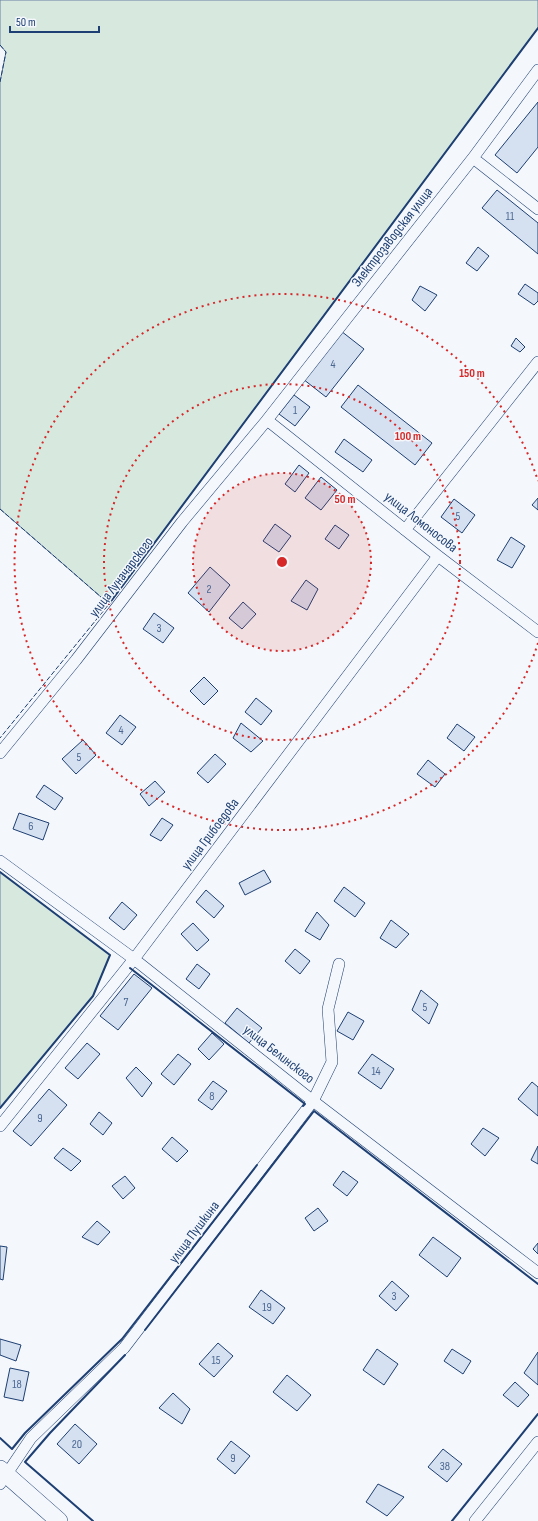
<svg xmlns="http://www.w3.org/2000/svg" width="538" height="1521" font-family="'Sofia Sans Condensed',sans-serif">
<rect width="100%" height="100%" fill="#f4f7fb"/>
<path fill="#d7e8df" stroke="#687fa3" d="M0,0H538V28L109,604L0,509V82L6,52L0,45Z
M0,872L110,955L93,996L0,1108Z"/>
<path fill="#d5e0f0" stroke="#1d3f73" d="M538,102V147L517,173L495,155Z
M497,190L538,223V254L482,208Z
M478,247L489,256L477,271L466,263Z
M525,284L538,293V301L534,305L518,294Z
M420,286L437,295L425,311L412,300Z
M341,331L364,349L326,397L303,379Z
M516,338L525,347L520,352L511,346Z
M358,385L432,443L415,465L341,407Z
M294,395L310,407L295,426L279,414Z
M344,439L372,460L363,472L335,452Z
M299,465L309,473L295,492L285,484Z
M321,477L337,490L321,510L305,498Z
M538,498V510L532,505Z
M454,499L475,515L462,533L441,517Z
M275,524L291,536L279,552L263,541Z
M335,525L349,535L339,549L325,539Z
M511,537L525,546L512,568L497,560Z
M210,567L230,585L209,612L188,593Z
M306,580L318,589L307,610L291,601Z
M243,602L256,614L242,629L229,618Z
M154,613L174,628L163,643L143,629Z
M204,677L218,691L204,705L190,691Z
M256,698L272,711L261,725L245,712Z
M120,715L136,727L122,745L106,733Z
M241,723L263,741L251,752L233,738Z
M457,724L475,737L464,751L447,738Z
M83,740L96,755L76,774L62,759Z
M215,754L226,764L208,783L197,773Z
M428,760L445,774L435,787L417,774Z
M155,781L165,792L149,806L140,794Z
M44,785L63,798L55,810L36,797Z
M19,813L49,823L43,840L13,829Z
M162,818L173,825L161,841L150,835Z
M264,870L271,882L245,895L239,883Z
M344,887L365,903L355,917L334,901Z
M206,890L224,906L214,918L196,902Z
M122,902L137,915L124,930L109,918Z
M317,912L329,925L320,940L305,931Z
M391,920L409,934L396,948L380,938Z
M193,923L209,940L197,951L181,934Z
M295,949L310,961L300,974L285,961Z
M197,964L210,974L199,989L186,979Z
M134,974L152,988L118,1030L100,1016Z
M421,990L438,1004L429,1024L412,1010Z
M237,1008L262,1028L249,1043L225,1023Z
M348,1012L364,1021L353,1040L337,1031Z
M212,1033L224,1044L209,1060L198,1049Z
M87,1043L100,1054L78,1079L65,1068Z
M178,1054L191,1064L174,1085L161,1074Z
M372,1054L394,1069L381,1089L358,1073Z
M136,1067L152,1083L142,1097L126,1078Z
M213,1081L227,1091L212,1110L198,1100Z
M532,1082L538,1087V1116L518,1099Z
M49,1089L67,1105L31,1146L13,1131Z
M99,1112L112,1123L103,1135L90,1124Z
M483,1128L499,1138L485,1156L471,1144Z
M172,1137L188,1151L177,1162L162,1149Z
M538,1146V1164L531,1160Z
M63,1148L81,1161L71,1171L54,1158Z
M343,1171L358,1182L347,1196L333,1185Z
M125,1176L135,1188L123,1199L112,1186Z
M318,1208L328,1221L314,1231L305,1218Z
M97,1221L110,1232L98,1245L82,1237Z
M433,1237L461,1258L447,1277L419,1255Z
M538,1243V1254L533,1249Z
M0,1246L7,1247L3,1280L0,1279Z
M392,1281L409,1296L396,1311L379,1296Z
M261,1290L285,1308L273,1324L249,1307Z
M0,1339L21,1345L16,1361L0,1355Z
M218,1343L233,1356L214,1377L199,1364Z
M377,1349L398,1364L384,1385L363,1370Z
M452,1349L471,1361L463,1374L444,1361Z
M538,1352V1385L524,1373Z
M10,1368L29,1372L23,1401L4,1397Z
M287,1375L311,1395L297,1411L273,1392Z
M515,1382L529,1395L518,1407L503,1395Z
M173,1393L190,1409L182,1424L159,1408Z
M75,1424L97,1444L79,1464L57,1444Z
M231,1441L250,1456L235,1474L217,1459Z
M443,1449L462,1464L447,1482L428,1467Z
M378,1484L404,1497L387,1516L366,1502Z"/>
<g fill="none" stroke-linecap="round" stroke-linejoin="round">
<defs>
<path id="street" d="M473,158L538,209
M267,420L438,556L538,632
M405,530L538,362
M0,753L76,660L182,522L267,420L347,318L473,158L538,70
M0,861L134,959L313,1101L538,1273
M0,1126L134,959L438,556
M0,1484L31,1438L124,1348L313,1101L332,1062L328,1009L339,964
M475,1521L538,1442"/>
<path id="primary" d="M0,1469L59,1521"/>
</defs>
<use href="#street" stroke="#1d3f73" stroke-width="12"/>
<use href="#primary" stroke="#1d3f73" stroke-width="18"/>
<use href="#street" stroke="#f4f7fb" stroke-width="11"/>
<use href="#primary" stroke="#f4f7fb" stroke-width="17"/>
<path stroke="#1d3f73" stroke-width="1" stroke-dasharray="5 2" stroke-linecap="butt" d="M0,45L6,52L0,82
M0,509L109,604L0,738"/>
<path stroke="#1d3f73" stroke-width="2" d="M109,604L538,28
M0,872L110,955L93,996L0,1108
M130,968L305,1104L303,1106
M145,1330L314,1111L538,1284
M0,1438L12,1449L25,1433L122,1339L257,1165
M93,1521L25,1462L50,1433L125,1355
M452,1521L538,1414"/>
</g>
<circle cx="282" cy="562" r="89" fill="#d62828" fill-opacity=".12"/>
<g fill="none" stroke="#d62828" stroke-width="2" stroke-dasharray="2 4">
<circle cx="282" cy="562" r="89"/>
<circle cx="282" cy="562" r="178"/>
<path d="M538 643A268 268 0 1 1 538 481"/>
</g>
<g text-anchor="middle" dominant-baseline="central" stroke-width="3" stroke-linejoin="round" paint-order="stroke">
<g font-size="12" fill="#4b6792">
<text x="510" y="216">11</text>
<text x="333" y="364">4</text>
<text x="295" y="410">1</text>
<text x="458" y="516">5</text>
<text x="209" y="589">2</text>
<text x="159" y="628">3</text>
<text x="121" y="730">4</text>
<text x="79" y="757">5</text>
<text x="31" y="826">6</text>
<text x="126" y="1002">7</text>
<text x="425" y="1007">5</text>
<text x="376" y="1071">14</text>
<text x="212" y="1096">8</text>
<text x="40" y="1118">9</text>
<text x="394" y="1296">3</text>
<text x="267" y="1307">19</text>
<text x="216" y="1360">15</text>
<text x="17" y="1384">18</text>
<text x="77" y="1444">20</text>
<text x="233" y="1458">9</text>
<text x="445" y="1466">38</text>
</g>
<g font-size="14" fill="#1d3f73" stroke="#f4f7fb">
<text transform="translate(392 237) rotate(-52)">Электрозаводская улица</text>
<text transform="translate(421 522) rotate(38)">улица Ломоносова</text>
<text transform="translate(121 577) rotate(-53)">улица Луначарского</text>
<text transform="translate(210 834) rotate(-53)">улица Грибоедова</text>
<text transform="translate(279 1054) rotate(38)">улица Белинского</text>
<text transform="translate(194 1232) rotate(-53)">улица Пушкина</text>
</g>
</g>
<circle cx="282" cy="562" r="6" fill="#d62828" stroke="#f4f7fb" stroke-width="2"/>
<g font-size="12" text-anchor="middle" font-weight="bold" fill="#d62828" stroke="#f4f7fb" stroke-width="3" stroke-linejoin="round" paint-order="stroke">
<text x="472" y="377">150 m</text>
<text x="408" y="440">100 m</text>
<text x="345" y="503">50 m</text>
</g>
<path d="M10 26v6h89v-6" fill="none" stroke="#1d3f73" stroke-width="2"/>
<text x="16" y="26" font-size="12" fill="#1d3f73" stroke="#f4f7fb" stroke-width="3" paint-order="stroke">50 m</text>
</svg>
